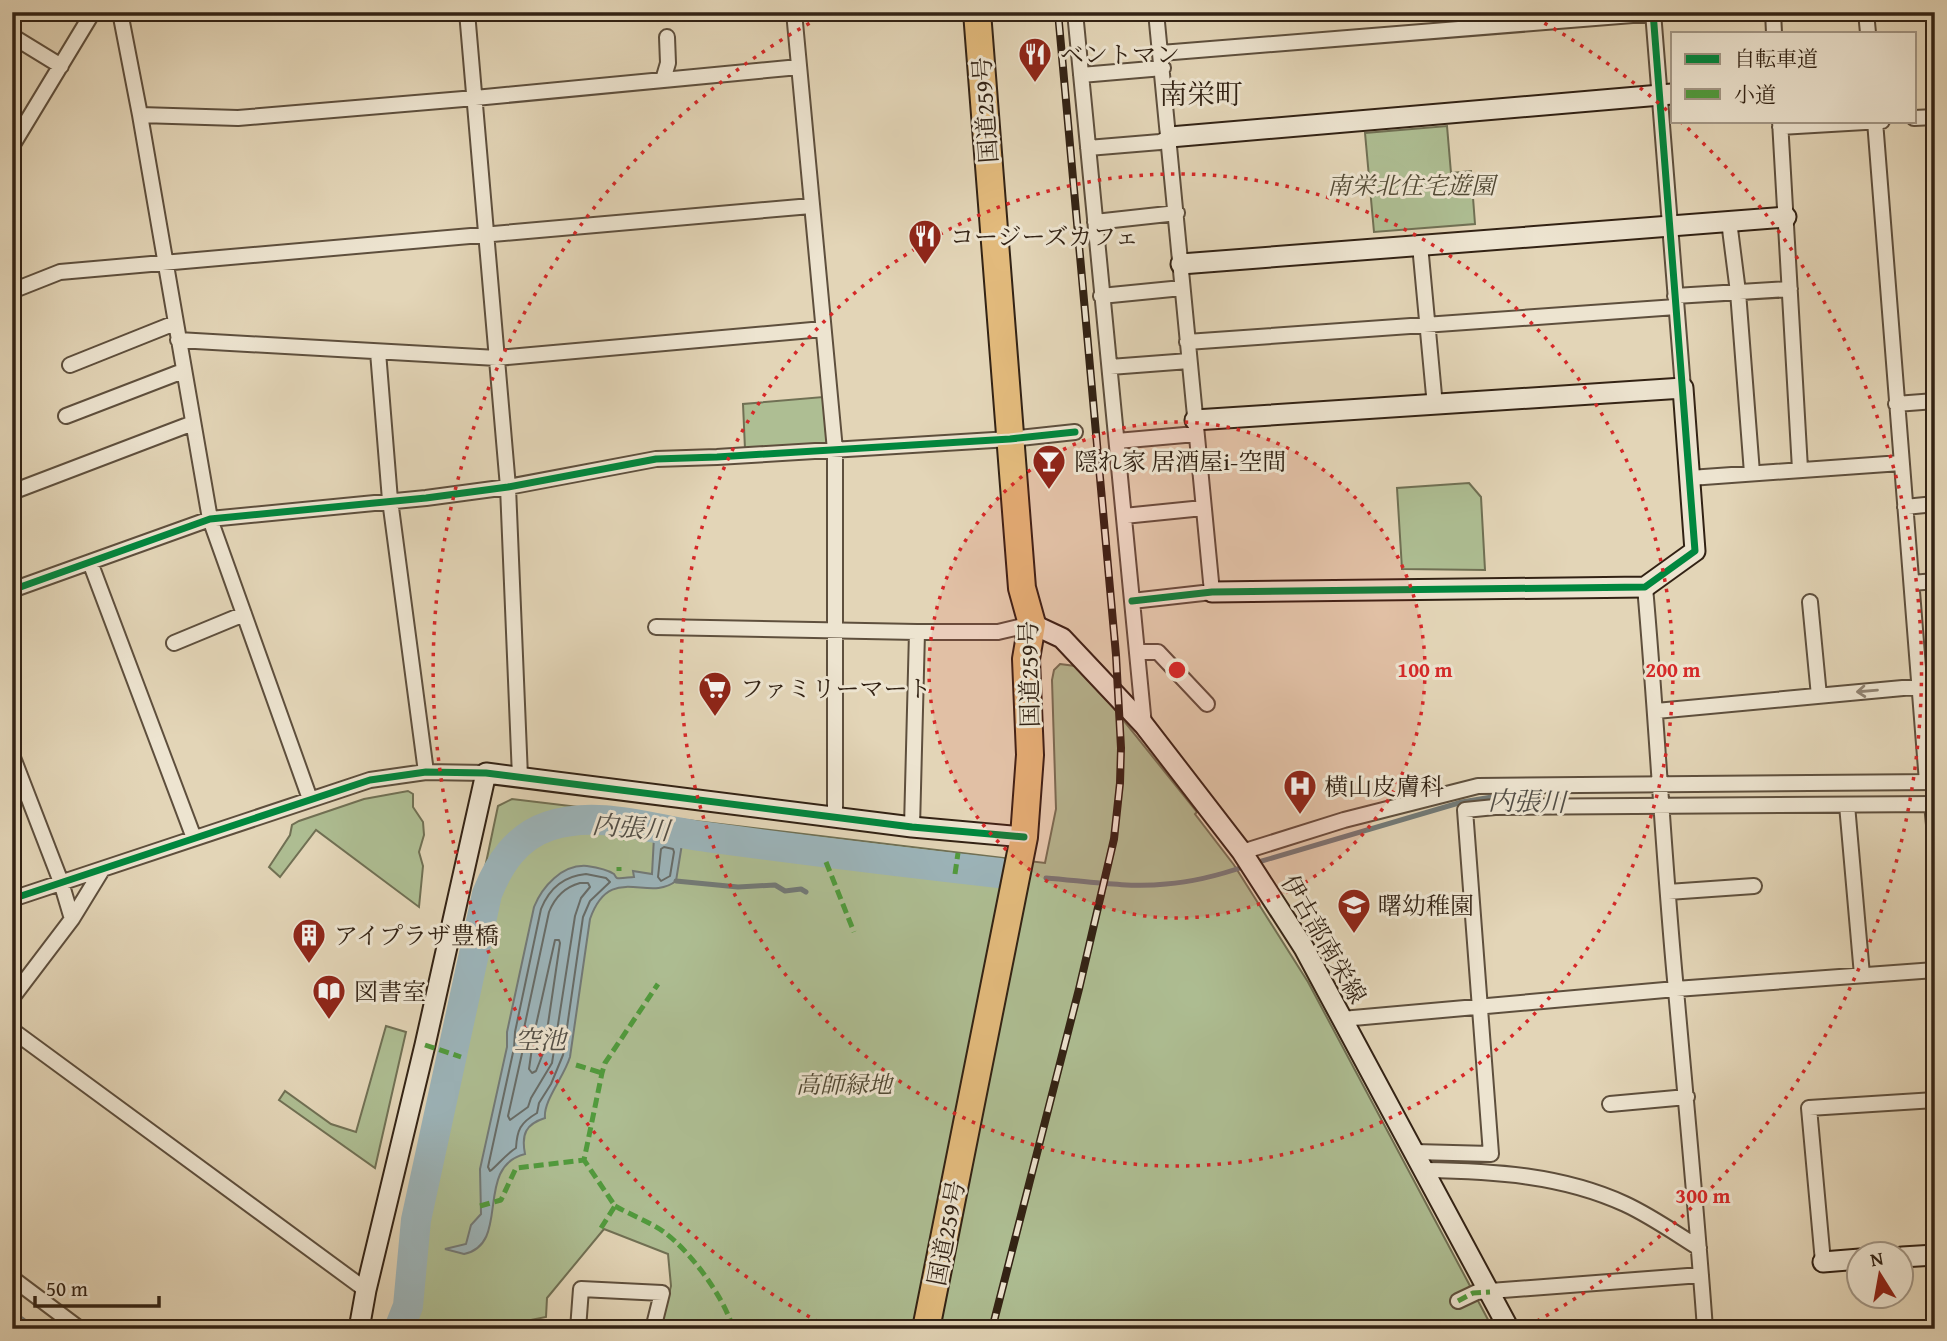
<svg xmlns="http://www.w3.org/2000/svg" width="1947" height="1341" font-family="'Gentium Book Plus','Noto Serif JP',serif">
<rect width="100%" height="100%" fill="#e3d5b7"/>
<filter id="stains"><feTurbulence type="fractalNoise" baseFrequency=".00286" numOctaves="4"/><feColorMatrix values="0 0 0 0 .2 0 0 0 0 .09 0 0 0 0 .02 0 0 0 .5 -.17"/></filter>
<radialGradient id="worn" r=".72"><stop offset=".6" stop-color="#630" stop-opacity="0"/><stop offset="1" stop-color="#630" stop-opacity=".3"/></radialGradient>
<path fill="#aebe93" stroke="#707054" stroke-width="2" d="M1447,126L1451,173L1471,171L1475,224L1374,232L1365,133Z
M823,397L827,445L745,449L743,404Z
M1469,483L1481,497L1485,570L1402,569L1397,488Z
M1060,664L1075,666L1100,691L1197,812L1195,814L1234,865L1308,982L1493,1329H660L671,1286L668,1254L604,1229L547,1298L546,1317L501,1326L499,1329H415L425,1213L406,1208L475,915L498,806L512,799L1045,863L1056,809L1052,680L1054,670Z
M408,791L413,794V807L423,822L424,835L419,852L423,866L419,907L316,830L280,877L269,867L290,835L292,825L299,821L364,799Z
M386,1026L406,1032L375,1168L279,1100L285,1091L331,1124L356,1132Z"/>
<path fill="#9cb5bb" stroke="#727a78" stroke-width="2" d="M654,837L682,844L676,881C648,903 610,862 590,919L570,1057C564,1077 543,1101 545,1118C526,1124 521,1134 525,1154C473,1167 512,1244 464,1254L445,1249L466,1244L471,1225L481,1214L480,1169L507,1047V1032L534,907C542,887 562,864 587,866C594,867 608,870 614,874C615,875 615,877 617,878C620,879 630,877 634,877L633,871L652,874Z
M12,1310L38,1329H12Z"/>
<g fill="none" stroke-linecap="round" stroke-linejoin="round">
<path stroke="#676c68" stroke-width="2" d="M664,847L673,849L674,852L670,876L661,881L658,877L661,849Z
M586,874L606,878L610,882L590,901L583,917L563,1055L551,1084L539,1103L537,1113C520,1123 517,1130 516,1148C506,1154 495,1168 490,1171L488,1167L514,1048L515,1032L541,909C549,889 564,876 586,874Z
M580,883H588L590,887L581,898L575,916L552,1063L531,1098L528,1107L510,1120L508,1116L523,1049V1033L549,912C555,897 565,887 580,883Z
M555,940H559L560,943L544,1051L536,1071L532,1073L529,1069L534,1034Z"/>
<path stroke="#727a78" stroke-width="5" d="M1255,863L1462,802L1498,796L1515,801
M1046,878C1085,881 1127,888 1166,884C1193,882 1220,875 1246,866
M676,881L738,887L775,885L785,891L801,889L806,892"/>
<path stroke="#9cb5bb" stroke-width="30" d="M399,1329L408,1306L416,1220L487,894C499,864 516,837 549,826C600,809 656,831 707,837C804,850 902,862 999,873"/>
<defs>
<path id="street" d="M120,12L140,115L210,519L310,799
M467,12L508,487L520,777
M794,12L835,450V817
M1075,12L1144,725
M1653,12L1683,388
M1773,12L1774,33
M1866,12L1868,33
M12,36L61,66
M1161,53L1670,12
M1081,75L1163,68
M663,80L668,63L667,37
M140,115L238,118L475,98L799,67
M1914,118L1935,117
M1780,121L1800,469
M1875,121L1927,782
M1780,127L1882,121
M12,146L93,12
M1088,148L1160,142L1170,137
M1729,221L1738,292L1752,473
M1095,222L1177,213
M1420,245L1435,406
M12,291L60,272L811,206
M1101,296L1182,288
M1675,296L1790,289
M178,340L497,358L823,329
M1187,342L1676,307
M378,352L390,500L426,772
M70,365L175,323
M1110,367L1189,361
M1896,404L1935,401
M66,416L183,371
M1117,441L1196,434
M1690,478L1901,463
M12,492L193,423
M1905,507L1935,504
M1124,516L1203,508
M90,562L194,838
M1912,583L1935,581
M1645,587C1657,721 1663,855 1676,990C1686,1103 1697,1216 1705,1329
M12,590L210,519L426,498L508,487L656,459L717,457L1010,439L1075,432
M1132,601L1212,592L1156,12
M1810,602L1819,696
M656,627L917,632H998L1032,624
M174,643L244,614
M1137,652H1158L1207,704
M1656,711L1935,685
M12,755L61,882L72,919
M1932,804L1935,835
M1847,805L1862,975
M912,827L917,632
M1242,852L1344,820L1478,786L1935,782
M1668,892L1754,886
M12,899L370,780L426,772L486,773
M12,998L72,919L102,870
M1342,1019L1676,989L1935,970
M12,1030L366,1290
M1610,1104L1687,1097
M1415,1152L1491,1154L1465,810L1495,807L1935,804
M1425,1170C1493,1171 1562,1175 1625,1204C1651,1216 1675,1233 1699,1248
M1823,1262L1809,1108L1935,1100
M12,1278L80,1329
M1458,1301L1477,1292L1701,1275
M578,1329L581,1289L662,1293L653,1329"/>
<path id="secondary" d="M1170,137L1672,94
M1181,264L1786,217
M1195,420L1683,388L1695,551L1645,587L1212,592
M1032,624L1062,638L1144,725L1242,852L1304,948L1509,1329
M1902,1257L1935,1255
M1823,1262L1860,1259
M359,1329L366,1290L425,1045L486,773L912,827L1024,837"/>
<path id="highway" d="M926,1329L1024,837L1030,755L1026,659L1032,624L1022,588L977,12"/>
</defs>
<use href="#street" stroke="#5e4f3d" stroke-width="18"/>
<use href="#secondary" stroke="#322214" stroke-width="23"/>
<use href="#highway" stroke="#322214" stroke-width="30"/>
<use href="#street" stroke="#ede4d0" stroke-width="14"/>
<use href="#secondary" stroke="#ede4d0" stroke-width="19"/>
<use href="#highway" stroke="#e2ba7c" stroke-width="26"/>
<defs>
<path id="rail" d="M992,1329L1079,989L1114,839L1120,783L1121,748L1116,655L1058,12"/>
</defs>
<use href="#rail" stroke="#322214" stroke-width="8"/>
<use href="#rail" stroke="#ede4d0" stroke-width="5" stroke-dasharray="16" stroke-linecap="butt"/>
<path stroke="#509b3d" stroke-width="5" stroke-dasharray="10 5" stroke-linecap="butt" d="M622,840L624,834
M826,862L854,932
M619,867V871
M955,874L958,853
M425,1045L461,1057
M576,1065L602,1073
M480,1206L501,1200L516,1168L584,1160
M615,1206C631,1215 650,1222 664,1232C690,1251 725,1298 733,1329
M601,1228L615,1206L584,1160L602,1073L605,1063L658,984
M1458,1301L1473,1293L1490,1292"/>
<defs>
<path id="cycleway" d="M12,590L210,519L426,498L508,487L656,459L717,457L1010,439L1075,432
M1132,601L1212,592L1645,587L1695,551L1653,12
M12,899L370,780L426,772L486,773L912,827L1024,837"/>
</defs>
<use href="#cycleway" stroke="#ede4d0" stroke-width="11"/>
<use href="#cycleway" stroke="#00873e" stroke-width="7"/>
</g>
<defs><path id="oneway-shaft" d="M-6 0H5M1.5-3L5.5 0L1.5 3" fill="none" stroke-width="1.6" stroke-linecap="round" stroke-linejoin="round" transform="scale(1.75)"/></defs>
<use stroke="#908372" href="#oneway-shaft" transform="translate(1867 691) rotate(175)"/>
<circle cx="1177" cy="670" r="248" fill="#d62828" fill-opacity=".12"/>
<g fill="none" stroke="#d62828" stroke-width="3.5" stroke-dasharray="3.5 7">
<circle cx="1177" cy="670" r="248"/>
<circle cx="1177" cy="670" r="496"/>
<path d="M828 1327A744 744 0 0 1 828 13M1526 13A744 744 0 0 1 1670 113M1680 121A744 744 0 0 1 1526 1327"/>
</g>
<defs>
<symbol id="restaurant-pin" viewBox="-11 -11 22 30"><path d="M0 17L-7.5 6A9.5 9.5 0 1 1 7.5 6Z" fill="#8f2418" stroke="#ede4d0"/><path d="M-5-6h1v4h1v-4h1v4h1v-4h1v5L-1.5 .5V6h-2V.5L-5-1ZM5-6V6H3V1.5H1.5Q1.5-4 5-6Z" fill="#fff"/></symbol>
<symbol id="bar-pin" viewBox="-11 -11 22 30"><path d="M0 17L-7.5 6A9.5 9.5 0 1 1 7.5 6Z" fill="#8f2418" stroke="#ede4d0"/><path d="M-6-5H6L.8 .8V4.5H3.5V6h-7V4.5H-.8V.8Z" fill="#fff"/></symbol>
<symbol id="supermarket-pin" viewBox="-11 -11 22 30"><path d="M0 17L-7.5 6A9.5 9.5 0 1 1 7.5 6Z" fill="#8f2418" stroke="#ede4d0"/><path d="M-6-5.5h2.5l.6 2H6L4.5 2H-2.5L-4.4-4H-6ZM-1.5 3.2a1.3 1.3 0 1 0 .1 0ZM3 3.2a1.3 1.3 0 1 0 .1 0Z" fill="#fff"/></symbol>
<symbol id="hospital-pin" viewBox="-11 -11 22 30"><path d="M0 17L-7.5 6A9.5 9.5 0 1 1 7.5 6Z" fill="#8f2418" stroke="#ede4d0"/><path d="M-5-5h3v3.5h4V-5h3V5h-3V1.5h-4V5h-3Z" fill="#fff"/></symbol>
<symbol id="school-pin" viewBox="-11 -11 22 30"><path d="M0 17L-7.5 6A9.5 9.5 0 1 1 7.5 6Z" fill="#8f2418" stroke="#ede4d0"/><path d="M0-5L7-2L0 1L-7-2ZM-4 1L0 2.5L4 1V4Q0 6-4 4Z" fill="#fff"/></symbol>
<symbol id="building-pin" viewBox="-11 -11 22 30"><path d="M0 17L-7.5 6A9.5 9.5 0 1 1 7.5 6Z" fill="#8f2418" stroke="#ede4d0"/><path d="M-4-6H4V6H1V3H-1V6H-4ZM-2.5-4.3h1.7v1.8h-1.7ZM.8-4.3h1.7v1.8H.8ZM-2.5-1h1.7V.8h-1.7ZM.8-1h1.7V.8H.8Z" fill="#fff"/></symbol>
<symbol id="library-pin" viewBox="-11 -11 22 30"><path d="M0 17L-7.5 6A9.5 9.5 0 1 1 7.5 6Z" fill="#8f2418" stroke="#ede4d0"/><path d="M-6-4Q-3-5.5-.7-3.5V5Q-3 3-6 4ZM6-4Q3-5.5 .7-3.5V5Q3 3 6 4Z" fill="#fff"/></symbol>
</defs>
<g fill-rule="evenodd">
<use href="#restaurant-pin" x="1016" y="35" width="38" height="52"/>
<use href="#restaurant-pin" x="906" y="217" width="38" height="52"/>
<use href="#bar-pin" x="1030" y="442" width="38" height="52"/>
<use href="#supermarket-pin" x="696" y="669" width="38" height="52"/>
<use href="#hospital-pin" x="1281" y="767" width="38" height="52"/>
<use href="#school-pin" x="1335" y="886" width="38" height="52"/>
<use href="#building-pin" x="290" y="916" width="38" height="52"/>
<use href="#library-pin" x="310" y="972" width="38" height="52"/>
</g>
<g text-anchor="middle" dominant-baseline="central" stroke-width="6" stroke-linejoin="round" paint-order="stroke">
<g font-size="24" fill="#322214" stroke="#ede4d0" text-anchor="start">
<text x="1060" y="54">ベントマン</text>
<text x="950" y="236">コージーズカフェ</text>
<text x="1074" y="461">隠れ家 居酒屋i-空間</text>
<text x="740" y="688">ファミリーマート</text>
<text x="1324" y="786">横山皮膚科</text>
<text x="1378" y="905">曙幼稚園</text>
<text x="334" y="935">アイプラザ豊橋</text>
<text x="354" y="991">図書室</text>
</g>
<g font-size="24" fill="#322214" stroke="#ede4d0">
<text transform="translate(985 110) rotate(-94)">国道259号</text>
<text transform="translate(1029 674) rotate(-91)">国道259号</text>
<text transform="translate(1324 939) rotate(60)">伊古部南栄線</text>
<text transform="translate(946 1233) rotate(-79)">国道259号</text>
</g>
<g font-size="24" font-style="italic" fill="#514934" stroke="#ede4d0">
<text x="1411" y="185">南栄北住宅遊園</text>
<text x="844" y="1084">高師緑地</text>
</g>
<g font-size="26" font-style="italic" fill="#524e46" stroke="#ede4d0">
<text transform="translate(1527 801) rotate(1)">内張川</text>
<text transform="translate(631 827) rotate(5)">内張川</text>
<text x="540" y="1039">空池</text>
</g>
<g font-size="28" fill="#322214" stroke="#ede4d0">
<text x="1201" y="93">南栄町</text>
</g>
</g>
<circle cx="1177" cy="670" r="10" fill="#d62828" stroke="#ede4d0" stroke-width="3.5"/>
<g font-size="21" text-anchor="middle" font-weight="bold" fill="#d62828" stroke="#ede4d0" stroke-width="6" stroke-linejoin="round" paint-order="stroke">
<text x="1425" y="677">100 m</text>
<text x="1673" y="677">200 m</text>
<text x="1703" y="1203">300 m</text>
</g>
<rect width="1947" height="1341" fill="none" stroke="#e3d5b7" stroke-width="42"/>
<rect x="14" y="14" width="1919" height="1313" fill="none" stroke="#322214" stroke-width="3.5"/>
<rect x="21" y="21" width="1905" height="1299" fill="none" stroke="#322214" stroke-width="2"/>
<rect x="1671" y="32" width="245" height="91" fill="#ede4d0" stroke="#a29685" stroke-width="2"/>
<rect x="1685" y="54" width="35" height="10" fill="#00873e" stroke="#a29685" stroke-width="2"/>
<text x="1734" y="66" font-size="21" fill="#322214">自転車道</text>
<rect x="1685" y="89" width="35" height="10" fill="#509b3d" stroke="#a29685" stroke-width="2"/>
<text x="1734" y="102" font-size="21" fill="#322214">小道</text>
<g transform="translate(1880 1275) rotate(349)"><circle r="33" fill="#ede4d0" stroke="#a29685" stroke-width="2"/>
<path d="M0-5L12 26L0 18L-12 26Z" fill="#8f2418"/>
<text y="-10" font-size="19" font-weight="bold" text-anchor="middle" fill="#322214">N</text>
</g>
<path d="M35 1296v10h124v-10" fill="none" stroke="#322214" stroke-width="3.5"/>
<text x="46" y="1296" font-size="21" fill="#322214" stroke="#ede4d0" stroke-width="5" paint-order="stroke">50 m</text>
<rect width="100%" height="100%" filter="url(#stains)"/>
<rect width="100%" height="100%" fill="url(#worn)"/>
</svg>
